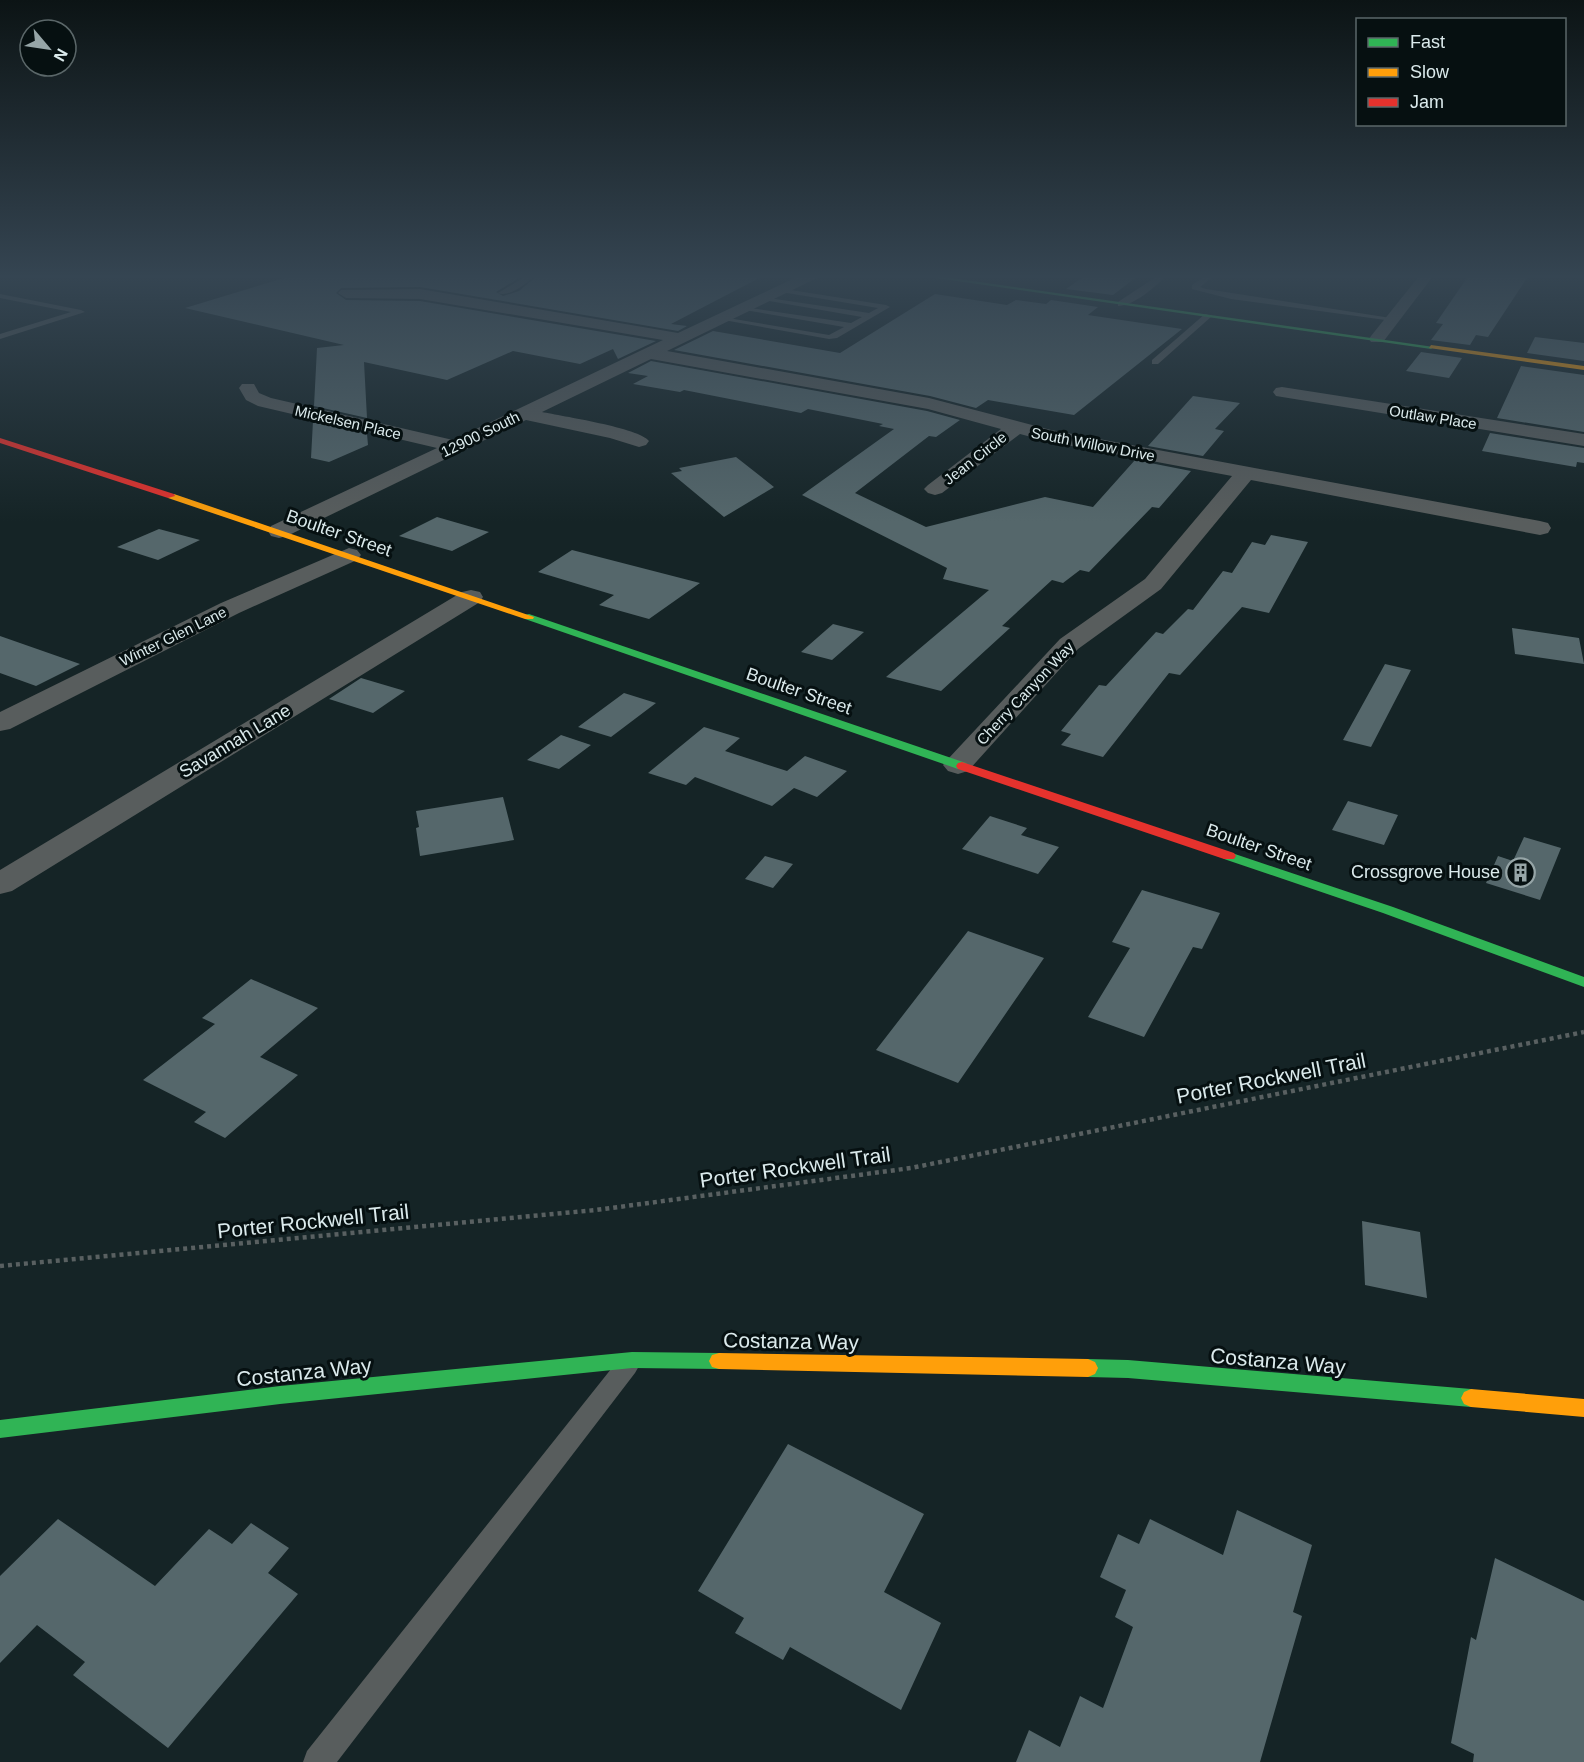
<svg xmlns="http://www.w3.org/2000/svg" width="1584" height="1762" font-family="Arial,sans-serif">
<rect width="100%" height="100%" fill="#152426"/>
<path fill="#55676b" d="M294,275H524L496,292L503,296L519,291L538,275H765L671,324L687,326L678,331L420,287L341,288L336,293L346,300L420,301L656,341L618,359L613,349L580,364L513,351L447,380L364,362L367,418L314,406L317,348L344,345L185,308Z
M1086,275H1139L1113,295L1066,289Z
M1469,275H1529L1488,337L1476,335L1470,345L1431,340L1443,324L1436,323Z
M935,294L1007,305L1016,300L1046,304L1051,300L1098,307L1088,315L1182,329L1074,415L988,400L976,408L930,396L674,350L713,331L840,353Z
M1535,337L1584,343V361L1527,353Z
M1421,352L1462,358L1449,378L1406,371Z
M651,361L927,411L960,420L936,437L929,436L855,493L926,527L1045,497L1093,507L1135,460L1191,471L1159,508L1152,507L1089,572L1080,570L1063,583L1052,580L1002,626L1010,628L941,691L886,677L989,590L943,579L947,568L802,495L894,429L879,426L883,424L808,409L801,413L684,390L680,392L633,384L648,376L628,373Z
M1521,366L1584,375V432L1497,418Z
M1193,396L1240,403L1215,429L1224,431L1203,456L1148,446Z
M313,421L367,434L368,445L329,462L311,458Z
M1490,433L1584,448V463L1577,462L1576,467L1482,451Z
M736,457L774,487L724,517L671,473L682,471L679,468Z
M437,517L489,532L452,551L399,536Z
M159,529L200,540L158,560L117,547Z
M1271,535L1308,542L1269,613L1242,607L1180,675L1169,673L1103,757L1061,745L1071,734L1061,731L1099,685L1106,686L1156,632L1163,634L1188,609L1193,610L1223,571L1232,573L1252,542L1265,545Z
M572,550L700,583L649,619L599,605L614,595L538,572Z
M833,624L864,632L832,660L801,652Z
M1512,628L1579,638L1584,664L1515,654Z
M0,636L80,664L36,686L0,673Z
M1385,664L1411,670L1371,747L1343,740Z
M361,678L405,691L373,713L329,699Z
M624,693L656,703L611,737L578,727Z
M704,727L740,738L725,751L787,771L805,756L847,771L817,797L794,788L772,806L695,777L686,785L648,773Z
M561,735L591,745L559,769L527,760Z
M503,797L514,840L420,856L416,828L419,827L416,811Z
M1348,801L1398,815L1384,845L1332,830Z
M990,816L1027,828L1021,835L1059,847L1038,874L962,849Z
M1524,837L1561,848L1540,900L1486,883L1498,856L1513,861Z
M765,856L793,864L773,888L745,879Z
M1142,890L1220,913L1202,949L1193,947L1144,1037L1088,1017L1130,948L1112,942Z
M968,931L1044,958L958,1083L876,1050Z
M251,979L318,1008L260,1057L298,1075L225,1138L194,1122L206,1112L143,1080L215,1024L202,1018Z
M1362,1221L1420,1232L1427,1298L1365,1285Z
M788,1444L924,1514L884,1592L941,1623L901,1710L790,1647L783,1660L735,1633L744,1618L698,1591Z
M1237,1510L1312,1545L1293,1612L1302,1616L1260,1762H1016L1029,1730L1060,1747L1080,1696L1103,1708L1133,1627L1115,1617L1126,1590L1100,1577L1118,1534L1139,1544L1150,1519L1223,1555Z
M58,1519L155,1586L209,1529L232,1544L251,1523L289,1548L268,1573L298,1594L168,1748L73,1675L85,1662L37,1625L0,1663V1576Z
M1495,1558L1584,1601V1762H1473L1474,1754L1451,1743L1471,1637L1476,1640Z"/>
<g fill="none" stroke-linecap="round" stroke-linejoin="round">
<path stroke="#596061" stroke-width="4.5" stroke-dasharray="4 4" stroke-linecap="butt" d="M0,1266L596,1210L911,1168L1584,1032"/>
<path fill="#585d5d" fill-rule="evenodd" d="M528,275H536C527,283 509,298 498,293Z
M1159,275H1167C1156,286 1134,306 1118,306V302Z
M1207,275H1215L1200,287L1206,289L1397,319L1393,321L1231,299L1192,289V285Z
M778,288L886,305L890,307L837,338L829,339L718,319L722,317L829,335L844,327L739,309L743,307L851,323L862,317L758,299L762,297L869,313L878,308L781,292H778Z
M0,294L81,310L85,312L0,339V334L71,312L0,298Z
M1205,314L1212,316L1158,364H1152V360Z
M627,1356L635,1359L639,1366L635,1373L337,1762H303L307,1751L619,1359Z"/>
<path fill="#585d5d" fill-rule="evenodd" d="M801,275H819L817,278L667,351L929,398L1051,430L1540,521L1548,523L1551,528L1548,533L1540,535L1251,480L1161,589L1078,649L968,771L958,774L948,771L943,765L948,759L1060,639L1145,579L1232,476L1050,442L1020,434L942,493L935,495L928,493L924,489L928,485L1001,429L928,409L651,359L542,412C561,416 640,428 649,441L646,445L639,447L610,438L526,420L287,536L279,538L271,536L268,531L271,526L437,448L258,406L246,400L239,388L242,384H254L259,393L271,398L453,440L663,340L420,299L346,298L338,293L341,290L420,289L678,333Z
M1420,275H1434L1383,342H1371L1369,339L1371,336Z
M1282,387L1584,434V446L1276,396L1273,392L1276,388Z
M349,548L357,550L361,555L357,560L239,613L10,729L0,731V712L221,603Z
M471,590L480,592L483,597L480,602L12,891L0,894V870L462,592Z"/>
<path fill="#30b455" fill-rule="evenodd" d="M915,275H930L1434,347L1431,349Z
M529,614L966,763L968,766L966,769H958L525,619V615Z
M1229,852L1393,907L1584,977V987L1383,913L1224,859L1222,856L1224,853Z
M632,1352L719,1353L726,1355L729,1361L726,1367L719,1369L632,1368L280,1404L0,1438V1420L280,1386Z
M1088,1359L1128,1360L1471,1389L1478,1392L1481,1398L1478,1404L1471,1407L1128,1378L1088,1377L1081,1374L1078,1368L1081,1362Z"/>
<path fill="#ff9f0a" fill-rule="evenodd" d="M1431,345L1584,366V370L1429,348Z
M168,494H174L534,617L533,619H525L168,498Z
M719,1353L1088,1359L1095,1362L1098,1368L1095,1374L1088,1377L719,1369L712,1367L709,1361L712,1355Z
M1471,1389L1584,1399V1417L1471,1407L1464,1404L1461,1398L1464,1392Z"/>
<path fill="#e5322d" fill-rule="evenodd" d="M0,438L174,494L175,496L168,498L0,443Z
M962,762L1234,853L1236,856L1234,859H1224L958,769L956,766L958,763Z"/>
</g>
<linearGradient id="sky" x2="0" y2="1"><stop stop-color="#0c1415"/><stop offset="0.53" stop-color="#354552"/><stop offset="1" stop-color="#354552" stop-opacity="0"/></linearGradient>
<rect width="1584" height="522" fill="url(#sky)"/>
<defs>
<symbol id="building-ring" viewBox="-11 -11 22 22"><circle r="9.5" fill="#061011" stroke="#96a5a7" stroke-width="1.5"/><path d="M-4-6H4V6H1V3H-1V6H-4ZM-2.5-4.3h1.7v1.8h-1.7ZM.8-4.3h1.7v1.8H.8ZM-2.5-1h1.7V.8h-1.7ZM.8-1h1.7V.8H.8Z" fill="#96a5a7"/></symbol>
</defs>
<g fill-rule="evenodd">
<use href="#building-ring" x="1504" y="856" width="33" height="33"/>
</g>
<g text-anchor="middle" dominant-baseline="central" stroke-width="6" stroke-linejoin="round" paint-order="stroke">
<g font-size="15" fill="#dbeaec" stroke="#061011">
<text transform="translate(1433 417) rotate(9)">Outlaw Place</text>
<text transform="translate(348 422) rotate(13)">Mickelsen Place</text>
<text transform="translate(480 434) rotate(-26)">12900 South</text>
<text transform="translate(1093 444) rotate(11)">South Willow Drive</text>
<text transform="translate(975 458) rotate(-38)">Jean Circle</text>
<text transform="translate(173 636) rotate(-26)">Winter Glen Lane</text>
<text transform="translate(1025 693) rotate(-47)">Cherry Canyon Way</text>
</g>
<g font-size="18" fill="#dbeaec" stroke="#061011">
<text transform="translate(339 533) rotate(19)">Boulter Street</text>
<text transform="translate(799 691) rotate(19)">Boulter Street</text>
<text transform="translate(235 741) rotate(-31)">Savannah Lane</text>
<text transform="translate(1259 847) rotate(19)">Boulter Street</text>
</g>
<g font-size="18" fill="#dbeaec" stroke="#061011" text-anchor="end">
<text x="1500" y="872">Crossgrove House</text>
</g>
<g font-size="21" fill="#dbeaec" stroke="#061011">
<text transform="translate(1271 1078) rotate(-11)">Porter Rockwell Trail</text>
<text transform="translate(795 1167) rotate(-8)">Porter Rockwell Trail</text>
<text transform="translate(313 1221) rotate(-6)">Porter Rockwell Trail</text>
<text transform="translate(791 1341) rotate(1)">Costanza Way</text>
<text transform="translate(1278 1361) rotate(5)">Costanza Way</text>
<text transform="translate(304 1372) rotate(-6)">Costanza Way</text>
</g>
</g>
<rect x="1356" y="18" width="210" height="108" fill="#061011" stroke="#5b6769" stroke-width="1.5"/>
<rect x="1368" y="38" width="30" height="9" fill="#30b455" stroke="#5b6769" stroke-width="1.5"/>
<text x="1410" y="48" font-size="18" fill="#dbeaec">Fast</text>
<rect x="1368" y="68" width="30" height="9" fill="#ff9f0a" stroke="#5b6769" stroke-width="1.5"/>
<text x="1410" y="78" font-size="18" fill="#dbeaec">Slow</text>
<rect x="1368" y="98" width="30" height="9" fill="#e5322d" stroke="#5b6769" stroke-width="1.5"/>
<text x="1410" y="108" font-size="18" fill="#dbeaec">Jam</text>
<g transform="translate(48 48) rotate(119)"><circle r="28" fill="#061011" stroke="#5b6769" stroke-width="1.5"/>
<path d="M0-4.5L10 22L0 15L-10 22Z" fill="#96a5a7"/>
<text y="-9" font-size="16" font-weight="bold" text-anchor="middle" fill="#dbeaec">N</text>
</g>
</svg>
